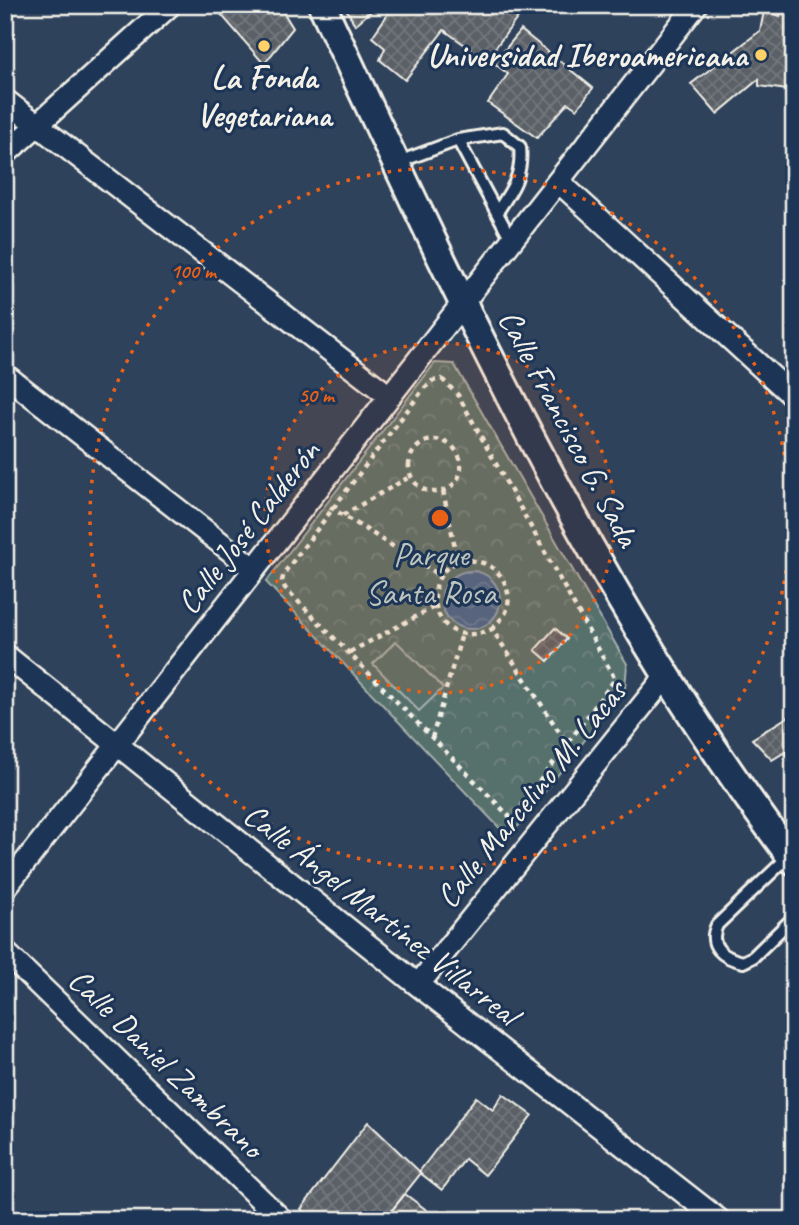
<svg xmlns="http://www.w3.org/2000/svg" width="799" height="1225" font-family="Caveat,sans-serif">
<defs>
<pattern id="park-crowns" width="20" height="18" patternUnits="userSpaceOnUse" patternTransform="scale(1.75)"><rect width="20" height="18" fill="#576f6c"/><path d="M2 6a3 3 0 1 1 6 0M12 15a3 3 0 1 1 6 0" fill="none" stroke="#708481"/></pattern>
<pattern id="water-waves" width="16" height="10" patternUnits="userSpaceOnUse" patternTransform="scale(1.75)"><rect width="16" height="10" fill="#45658b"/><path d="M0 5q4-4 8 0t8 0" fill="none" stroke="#607c9b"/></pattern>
<pattern id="building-cross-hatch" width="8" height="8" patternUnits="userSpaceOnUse" patternTransform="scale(1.75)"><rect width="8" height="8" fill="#5a6066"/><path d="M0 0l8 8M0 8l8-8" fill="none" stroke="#72777c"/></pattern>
</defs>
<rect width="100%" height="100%" fill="#2f425c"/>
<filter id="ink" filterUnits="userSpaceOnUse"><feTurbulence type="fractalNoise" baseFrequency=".0143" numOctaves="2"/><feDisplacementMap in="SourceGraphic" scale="14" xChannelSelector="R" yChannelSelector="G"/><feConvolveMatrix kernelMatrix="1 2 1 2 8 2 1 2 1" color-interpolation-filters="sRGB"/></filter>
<g filter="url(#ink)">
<path fill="url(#park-crowns)" stroke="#a6b0aa" stroke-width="2" d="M435,363L454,364L627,664L625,688L509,838L266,582Z"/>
<path fill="#576f6c" stroke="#a6b0aa" stroke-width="2" d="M396,641L443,688L419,711L373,664Z"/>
<path fill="url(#water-waves)" stroke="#8b9db0" stroke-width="2" d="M442 600a29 29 0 1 1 58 0a29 29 0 1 1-58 0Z"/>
<path fill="url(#building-cross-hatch)" stroke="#f4f1e8" stroke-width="2" d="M213,5H279L293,28L264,64Z
M344,5H378L355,25Z
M394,5L403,12L410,5H514L522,12L486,60L444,30L405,80L380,60L385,48L372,37Z
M783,5L794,7V91L759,86V79L717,114L691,84L760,31L764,11L780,16Z
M521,30L593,88L577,109L568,103L537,138L488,103L508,74L494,63Z
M555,628L567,639L548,661L535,650Z
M794,713V769L785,752L772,760L752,739Z
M503,1094L532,1115L485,1175L465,1159L442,1190L419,1172L476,1097L493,1110Z
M368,1122L421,1173L384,1220H312L301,1209Z
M405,1194L440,1220H384Z"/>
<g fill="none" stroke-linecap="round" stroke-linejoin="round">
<defs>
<path id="service" d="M458,140L512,241
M396,163L458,140L503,133L520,147C523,175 512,190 497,212
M789,856L717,925C707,946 723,958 743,962L753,957L794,917"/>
<path id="minor" d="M5,100L389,396
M5,154L170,5
M559,182L794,397
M5,375L254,569
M5,655L418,985L719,1220
M5,888L696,5
M5,952L282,1220
M418,985L667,675"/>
<path id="tertiary" d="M322,5C460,301 596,600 794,861"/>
</defs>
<use href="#service" stroke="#f4f1e8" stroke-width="16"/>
<use href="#minor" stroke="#f4f1e8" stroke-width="26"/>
<use href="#tertiary" stroke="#f4f1e8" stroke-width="32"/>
<path stroke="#f4f1e8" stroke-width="4.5" stroke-dasharray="5 5" stroke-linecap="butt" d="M442,379L458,395L615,679L514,816L510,817L285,588L282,581L284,573L422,391L432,381Z
M409 466a26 26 0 1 1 52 0a26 26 0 1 1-52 0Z
M443,491L458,561
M330,507L439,575
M343,515L411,476
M492,629C496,624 503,618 506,612C514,593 502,569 483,563C416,542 419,660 492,629L575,756
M350,652L434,607
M432,738L462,634"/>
<use href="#service" stroke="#1d3557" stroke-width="10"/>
<use href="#minor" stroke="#1d3557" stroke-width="21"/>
<use href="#tertiary" stroke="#1d3557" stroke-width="26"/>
</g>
</g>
<circle cx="440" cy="518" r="175" fill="#e96117" fill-opacity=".12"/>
<g fill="none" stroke="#e96117" stroke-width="3.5" stroke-dasharray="3.5 7">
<circle cx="440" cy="518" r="175"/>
<circle cx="440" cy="518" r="350"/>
</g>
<g fill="#ffd166" stroke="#1d3557" stroke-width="2.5">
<circle cx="264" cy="46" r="7"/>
<circle cx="761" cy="55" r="7"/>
</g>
<g text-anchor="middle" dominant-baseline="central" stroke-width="6" stroke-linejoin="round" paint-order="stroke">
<g font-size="33" font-weight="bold" fill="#f4f1e8" stroke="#1d3557" text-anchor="end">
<text x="747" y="55">Universidad Iberoamericana</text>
<text x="264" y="77" text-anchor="middle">La Fonda<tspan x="264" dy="38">Vegetariana</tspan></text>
</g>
<g font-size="33" fill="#f4f1e8" stroke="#1d3557">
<text transform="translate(569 428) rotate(62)">Calle Francisco G. Sada</text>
<text transform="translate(248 527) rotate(-52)">Calle José Calderón</text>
<text transform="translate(531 794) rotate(-51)">Calle Marcelino M. Lacas</text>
<text transform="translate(381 914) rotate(38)">Calle Ángel Martínez Villarreal</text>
<text transform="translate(166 1063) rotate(44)">Calle Daniel Zambrano</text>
</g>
<g font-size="33" fill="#bdc4bd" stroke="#1d3557">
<text x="431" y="555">Parque<tspan x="431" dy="38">Santa Rosa</tspan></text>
</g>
</g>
<circle cx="440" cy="518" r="10" fill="#e96117" stroke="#1d3557" stroke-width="3.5"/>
<g font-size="21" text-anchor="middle" font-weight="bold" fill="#e96117" stroke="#1d3557" stroke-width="6" stroke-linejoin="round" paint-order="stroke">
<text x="193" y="278">100 m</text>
<text x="316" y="402">50 m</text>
</g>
<rect width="799" height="1225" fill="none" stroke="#1d3557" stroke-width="28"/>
<rect x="14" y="14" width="771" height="1197" fill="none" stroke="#f4f1e8" stroke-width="2.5" filter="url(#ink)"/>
</svg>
